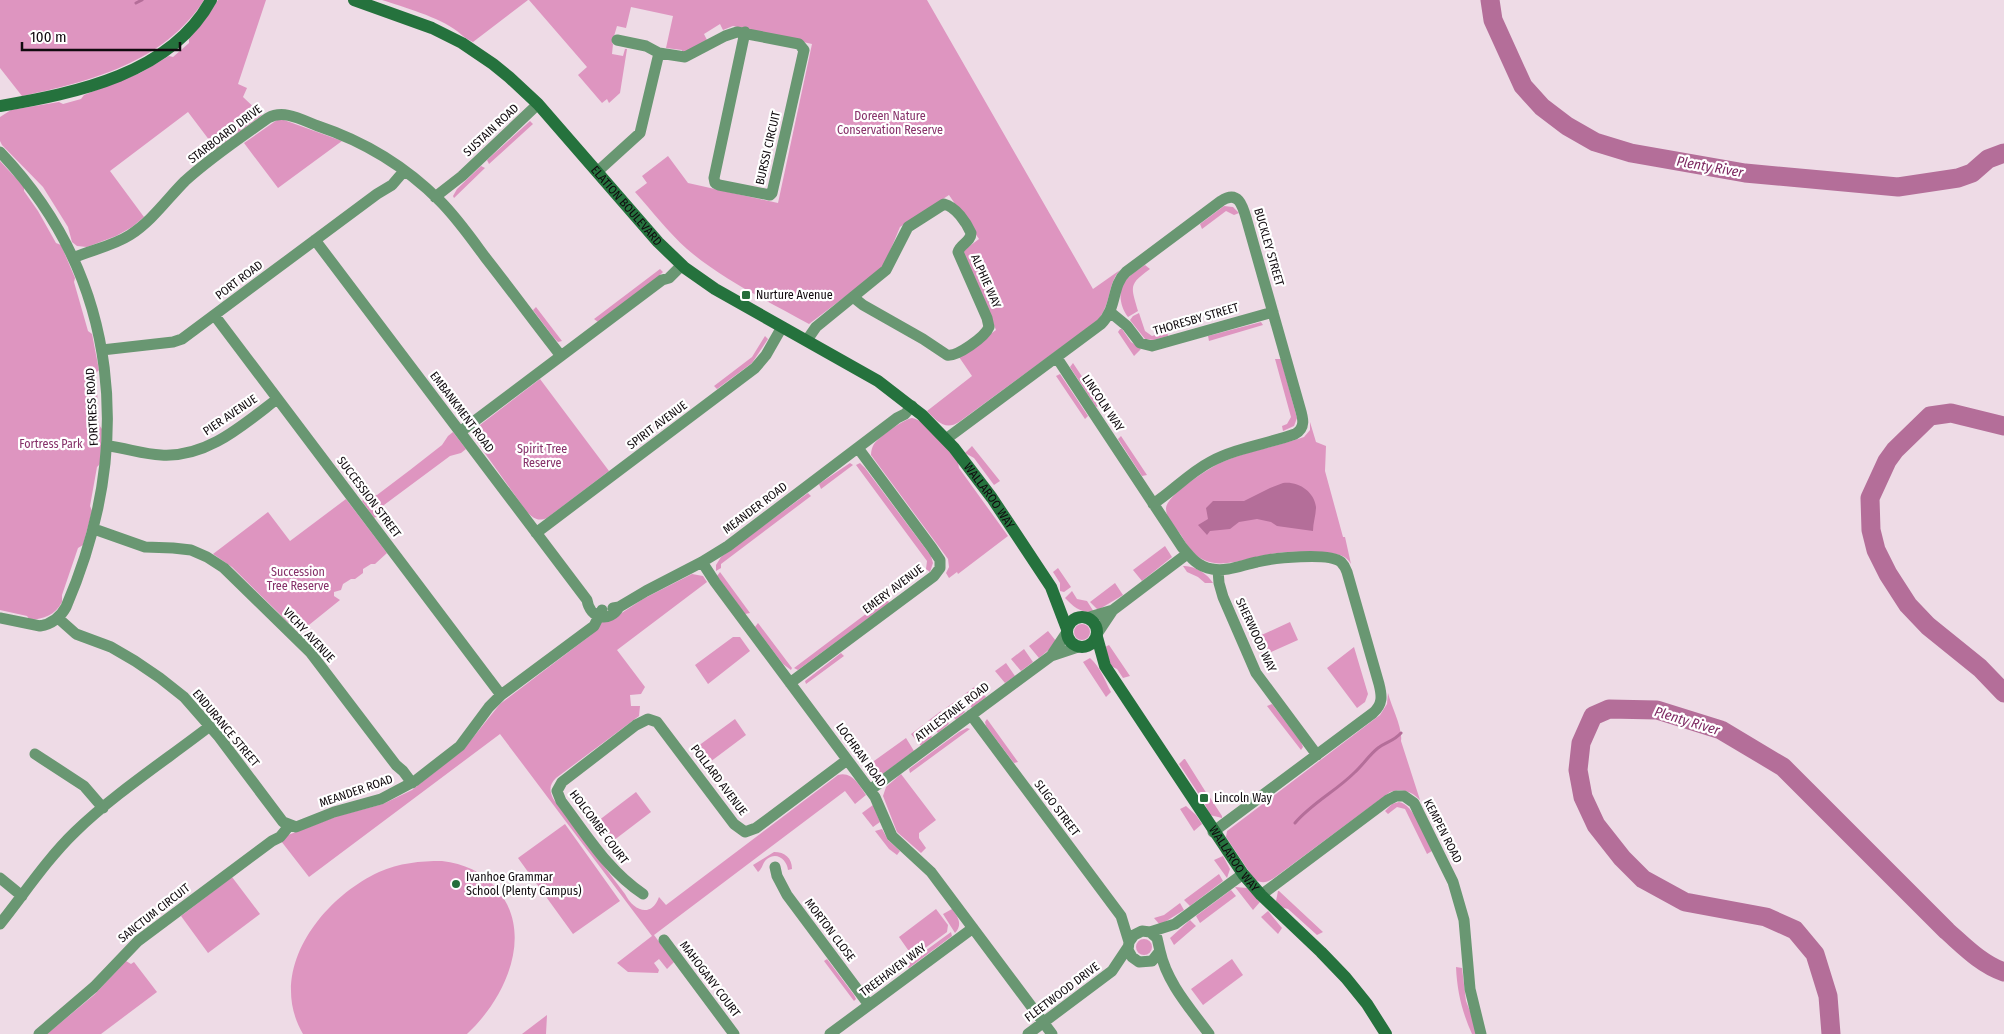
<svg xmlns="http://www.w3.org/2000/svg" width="2004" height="1034" font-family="'Fira Sans Condensed',sans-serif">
<rect width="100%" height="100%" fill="#eedbe6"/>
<path fill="#de95c0" d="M0,0H204C165,62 89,82 22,96L0,68Z
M218,0H266L238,84L247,88L243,97L262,115L216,149L188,112L110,171L144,217L132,227L116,236L87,247L77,246L72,242L68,227L43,187L2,145L0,141V117L11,110L59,102L63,104L81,99L84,95L140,73L169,56L173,57L189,43V39L204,21Z
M382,0H528L473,42C466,39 462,35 457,31C439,17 403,7 382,0Z
M529,0H927L1093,289L1120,270C1107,284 1112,304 1097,321L959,422C945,431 937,421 927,411L972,376L959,357L996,330L963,251L979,239L949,195L900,227L883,268L809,324C768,301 723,280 687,249C668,232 652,211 635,192L647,183L642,176L668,156L688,183L778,203L812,44L733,26L723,30L720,24L704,34L707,40L686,52H682V50L666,48L673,16L631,7L626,28L617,26L612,43L613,44L612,54L623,56L625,49H627L620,93L609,103L607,99L602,103L578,75L587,67Z
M277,120H284L342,141L278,188L244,143Z
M530,121L533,124L489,164L487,160Z
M0,161L24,187V191L38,211L56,243L61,245L75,278L74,282L88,331L92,334L99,370L96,373L99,425L102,429L100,464L97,467L90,506L92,511L83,545L78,548L62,595V602C55,615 44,619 30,620L27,616L0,610Z
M481,166L485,168L454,198L453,196L457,189Z
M1224,206L1233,207L1239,213L1234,215L1226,211L1202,229L1200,224Z
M1145,265L1150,269C1128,285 1131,286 1138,311L1128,317C1120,307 1117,290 1126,280C1131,274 1139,269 1145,265Z
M660,269L663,272L658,277L598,322L594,319Z
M536,307L562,341L558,342L554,338L533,310Z
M1139,313L1145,331L1152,336L1167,331L1168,336L1154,340L1145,339L1130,320L1133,316Z
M1261,322L1263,325L1209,341L1208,336Z
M1120,329H1122L1131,342L1141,349L1134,356L1118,332Z
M765,336L768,339L752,363L717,389L714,386L752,357Z
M1275,359H1281L1297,418L1294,426L1283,431L1282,426L1287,424L1291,417Z
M1073,363L1101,405L1096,407L1070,367Z
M1060,374L1088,416L1085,419L1056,376Z
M540,379L609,471L547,518C538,522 533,518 527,512L474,438L475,430L480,425Z
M912,418C928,421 947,449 958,462L959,468L1008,536L958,574L957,572L949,578L946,573L949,567L948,559L871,455C871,451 872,447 874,444C880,436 903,420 912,418Z
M1310,422L1316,442L1326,446L1325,471L1343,537H1345L1351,564C1345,553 1334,554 1324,553C1309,552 1293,551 1278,553C1256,555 1224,570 1204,560C1193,555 1187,545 1181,535C1176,528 1166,518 1166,509C1165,496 1208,469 1220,463C1246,451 1276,447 1304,437L1310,430Z
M453,432L466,449L461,453L450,456L384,505L380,514L374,518L362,501L367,497L377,495L410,470L442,445L448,436Z
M1121,436L1147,475L1142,476L1118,439Z
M972,446L1000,481L994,485L974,458L965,453Z
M850,463L853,465L821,489L819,484Z
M860,463L865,468L931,556L933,563L930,572L926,569L927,561L856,465Z
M808,493L811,496L721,564V568L716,571V565L721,557Z
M346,499L387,553L375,564H371L363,569V573L355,579H351L343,584L341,590L334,592V596L340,600L299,633L232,567L213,554L268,512L290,541Z
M1165,546L1172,557L1142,581L1133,570Z
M1183,566C1194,565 1208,574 1213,583H1205L1198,577L1187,572Z
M1058,568L1071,587L1064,592L1060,591V583L1053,572Z
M720,572L750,613L745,614L717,576Z
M692,574L703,576L707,582L617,650L645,687L641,694L630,695L631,706H640L639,716L556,778C549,785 549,791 554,800L625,894C633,910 651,919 659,897L666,905L838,775C852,771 859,785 866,795L855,804L845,791L654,935L674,962L667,969L659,959L654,963L659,970L658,973L628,972L617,963L652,936L500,734L309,877L281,841L288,835L338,816L383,804L412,790L463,750L500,704L591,635L601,622L611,620L643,599Z
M1115,583L1123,595L1098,610L1090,602Z
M1072,591L1077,599L1087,601L1094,612C1080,613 1074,607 1065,598Z
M887,598L889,603L802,667L798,670L794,668Z
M1290,622L1298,640L1262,656L1255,638Z
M758,623L792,668L791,670L783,664L755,627Z
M1074 632a8 8 0 1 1 16 0a8 8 0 1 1-16 0Z
M1048,631L1056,641L1051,648L1039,658L1029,646Z
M733,637H740L750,651L708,684L695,665Z
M1109,645L1130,676L1123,678L1117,669L1111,666L1105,647Z
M1354,647L1368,694L1365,702L1357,708L1327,668Z
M1024,649L1033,662L1021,671L1011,659Z
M841,653L844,656L806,684L805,681Z
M1090,658C1101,668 1104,679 1111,692L1106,697L1083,662Z
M1006,663L1015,676L1005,683L995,671Z
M977,685L986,697L972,708L962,696Z
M1388,693C1391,706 1403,728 1401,741L1420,800C1411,791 1402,788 1390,792L1274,878C1266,883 1262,884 1254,879L1226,837L1227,831L1380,715L1387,704Z
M957,700L965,712L956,720L946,708Z
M1272,704L1301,742L1303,747L1301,750L1267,706Z
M941,711L949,724L938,733L928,721Z
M735,719L746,735L706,765L694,749Z
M987,719L1018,762L1014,763L986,726L985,722Z
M923,725L932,737L921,746L911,734Z
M967,728L970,729L910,773L909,769L959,732Z
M906,738L914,751L880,776L877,777L867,766Z
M1184,759H1185L1207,794L1200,796L1181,767L1179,764Z
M901,774L936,820L919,833V838L926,848L921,853L897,832L883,796L886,787Z
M636,792L651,812L609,844L594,824Z
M1209,796L1222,816V818L1210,815L1203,800Z
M1399,802C1414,804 1425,838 1432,851L1427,854L1405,809L1397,807L1388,814L1385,811L1392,804Z
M873,805L880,822L873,827L862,813Z
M1186,806L1196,815L1202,824L1194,831L1180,809Z
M565,824L620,901L573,934L518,858Z
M882,829L888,840L900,851L897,855L889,849L875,831Z
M774,852C785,852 792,858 792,869L788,870C787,860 777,851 767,859C762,863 763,868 758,872L753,865Z
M1223,856L1230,869L1227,878L1214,860Z
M442,861C464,864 482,871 496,888C536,933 505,999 467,1034H303C266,971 321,899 379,872C399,863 420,861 442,861Z
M1219,874L1223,881L1190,906L1184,900Z
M232,877L260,914L208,953L181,916Z
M1235,887L1247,888L1260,902L1253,910Z
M1231,890L1236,896L1200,923L1196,916Z
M1278,891H1279L1323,932L1317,935L1288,909L1280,907L1276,901Z
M1180,903L1184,910L1160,925L1154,918L1164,915Z
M936,909L948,925L947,932L913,957L899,937Z
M952,909C958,917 963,924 955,933L943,914Z
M1268,911L1282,928L1278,934L1261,917Z
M1190,920L1196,926L1174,945L1170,938Z
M951,932L952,936L909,968L906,965Z
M1136 947a8 8 0 1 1 16 0a8 8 0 1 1-16 0Z
M827,959L854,995L856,999L854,1001L824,961Z
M1232,959L1243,975L1203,1005L1191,989Z
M126,961L131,964L134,962L157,992L101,1034H47L94,995Z
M1456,967L1462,968L1466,1001L1479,1034H1472C1462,1012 1457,991 1456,967Z
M547,1015L546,1034H522Z"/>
<path fill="#b46e99" d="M1283,483C1298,481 1314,491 1316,507C1316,515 1313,523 1313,531L1277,526L1271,522L1257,519L1239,522L1230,529L1210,531L1207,535L1198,525L1208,519L1206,508L1213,501H1244L1270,488Z"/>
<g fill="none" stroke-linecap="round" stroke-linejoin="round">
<path stroke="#b46e99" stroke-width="3" d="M136,3L142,0
M1295,823C1312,803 1336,791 1354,773C1363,765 1369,755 1378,748C1386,742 1394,741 1401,733"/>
<path stroke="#b46e99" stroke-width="19" d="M1490,0L1493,20L1523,86L1542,107L1567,126L1595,142L1631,153L1745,173L1898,187L1958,178L1972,173L1988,159L2004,153
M2004,426L1951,413L1930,416L1895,450L1887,461L1870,498L1871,530L1876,550L1888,574L1908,605L1928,626L1980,668L2004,693
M1831,1034L1828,996L1815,954L1795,930L1766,917L1685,902L1643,879L1622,858L1596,825L1583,797L1578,770L1581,743L1593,716L1609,709L1657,710L1721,730L1783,767L1947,931C1964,946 1981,964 2004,972"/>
<path stroke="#699772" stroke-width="11" d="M617,40L646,46L659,53
M0,152C122,280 134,449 66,607C60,618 52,624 40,626L0,618
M597,172L640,133L659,53L685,57L725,36L737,32L799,44L804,50L772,193L770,195L719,185L715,183L714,178L745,32
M435,197L462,176L538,104
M315,240L587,600C590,619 610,623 619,607
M73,258C91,250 113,246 130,235C152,221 167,199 185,181C210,158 240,138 268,118C284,109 302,120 318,126C363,141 406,167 440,201C457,218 471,238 485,257C511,290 535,323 561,356
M1110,312L1127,326L1140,343L1152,346L1273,312
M215,316L501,695
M807,340L816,327L886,270L908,227L944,204C956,207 966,222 971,233C971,242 960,244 958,252L987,318L989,327C985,337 957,357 947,355L923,339L863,305L853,297
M102,350L173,342L182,339L377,194L392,185L404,171
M1057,358L1182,547C1190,557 1198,567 1212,569C1227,572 1242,565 1257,562C1273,558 1329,552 1341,562C1344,565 1346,569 1347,572L1379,684C1382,696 1383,704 1373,713L1213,832
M460,432L662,280L669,278L682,265
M946,439L1101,324C1118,307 1111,286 1126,272L1221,201C1239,189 1243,207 1247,221L1300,408C1303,418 1306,428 1295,434C1267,444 1236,448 1210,462C1189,473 1173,491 1153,504
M108,446C126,448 143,454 161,455C207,458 243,425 277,399
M94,529L145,547L173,548L191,550L207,557L224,568L310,652L396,765L403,771L412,783
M536,533L755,368L766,355L782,327
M702,562L715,582L875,797L892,836L931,872L1052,1034
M1218,570L1219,583L1223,597L1256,673L1317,755
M613,608L619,607L646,591L702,562L728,546L897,418L905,414L912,406
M58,618L76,634L111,647L135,661L160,678L184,697L219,737L283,822L296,827L334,812L381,799L415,781L460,746L489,707L501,695L594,626L602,610
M1086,618L1113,610
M1097,634L1113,610L1187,554
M1051,656L1078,647
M790,683L934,576L940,568V560L932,548L858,448
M971,715L1121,916L1129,942
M35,754L84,786L103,808
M870,790L1051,656L1067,632
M775,867L777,876L787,895L869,1005
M0,878L22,896
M643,894C608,871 586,834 561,801L557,791L562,782L636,725L648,719L657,722L734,824L745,832L756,828L847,760
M1261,895L1388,800L1396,796H1404L1414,803L1453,882L1464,920L1470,989L1481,1034
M0,924C24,894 47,859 75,832C114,794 166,760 210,726
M1150,932L1157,938L1160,951L1152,961L1139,962L1132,957L1128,950L1129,942L1134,935L1142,931L1150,932L1175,924L1243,874
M664,940L734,1034
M1160,951C1167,983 1190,1008 1209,1034
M39,1034L94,987L138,941L272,841L280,837L289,826
M830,1034L973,928
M1028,1034L1112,971L1128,947"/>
<g stroke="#25723d" stroke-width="12">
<path id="s1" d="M354,0L432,28L462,43L493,64L509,77L538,104L658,242L685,268L715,289L878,381L922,415L954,448L992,498L1051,587L1067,629"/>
<path d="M0,106C76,93 171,74 211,0"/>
<circle cx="1082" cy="632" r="15"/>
<path id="s2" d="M1097,637L1105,666L1243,874L1261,895L1321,952L1346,978L1367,1004L1386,1034"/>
</g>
</g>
<g fill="#246d3a" stroke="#fff" stroke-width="2">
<rect x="741" y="290" width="10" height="10" rx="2.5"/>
<rect x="1199" y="793" width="10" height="10" rx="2.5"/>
<circle cx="456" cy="884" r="5"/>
</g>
<g text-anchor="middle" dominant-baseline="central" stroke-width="4.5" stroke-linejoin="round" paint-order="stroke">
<g font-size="12" fill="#863169" stroke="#fff">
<text x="890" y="116">Doreen Nature<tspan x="890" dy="14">Conservation Reserve</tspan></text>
<text x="51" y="444">Fortress Park</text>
<text x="542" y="449">Spirit Tree<tspan x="542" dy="14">Reserve</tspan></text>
<text x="298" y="572">Succession<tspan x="298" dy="14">Tree Reserve</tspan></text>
</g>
<g font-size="12" fill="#100a0e" stroke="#fff">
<text transform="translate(491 130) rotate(-43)">SUSTAIN ROAD</text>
<text transform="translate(225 134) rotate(-37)">STARBOARD DRIVE</text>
<text transform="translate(768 148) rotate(-77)">BURSSI CIRCUIT</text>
<text stroke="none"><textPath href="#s1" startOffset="349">ELATION BOULEVARD</textPath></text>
<text transform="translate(1269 247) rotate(74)">BUCKLEY STREET</text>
<text transform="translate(239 280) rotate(-37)">PORT ROAD</text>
<text transform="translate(986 281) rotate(66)">ALPHIE WAY</text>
<text transform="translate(1196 319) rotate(-16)">THORESBY STREET</text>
<text transform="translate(1103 403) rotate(56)">LINCOLN WAY</text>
<text transform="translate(92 407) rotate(-93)">FORTRESS ROAD</text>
<text transform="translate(462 412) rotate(53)">EMBANKMENT ROAD</text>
<text transform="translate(230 415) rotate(-34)">PIER AVENUE</text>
<text transform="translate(657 425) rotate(-37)">SPIRIT AVENUE</text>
<text stroke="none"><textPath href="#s1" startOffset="819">WALLAROO WAY</textPath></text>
<text transform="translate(369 497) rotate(53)">SUCCESSION STREET</text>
<text transform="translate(755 508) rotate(-37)">MEANDER ROAD</text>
<text transform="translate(893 589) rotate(-37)">EMERY AVENUE</text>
<text transform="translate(309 635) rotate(47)">VICHY AVENUE</text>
<text transform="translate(1256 635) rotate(65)">SHERWOOD WAY</text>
<text transform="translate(952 712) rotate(-37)">ATHLESTANE ROAD</text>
<text transform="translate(226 728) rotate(50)">ENDURANCE STREET</text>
<text transform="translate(861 755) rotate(54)">LOCHRAN ROAD</text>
<text transform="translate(719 780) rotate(53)">POLLARD AVENUE</text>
<text transform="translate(356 791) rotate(-19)">MEANDER ROAD</text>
<text transform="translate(1057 808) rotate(53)">SLIGO STREET</text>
<text transform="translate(599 827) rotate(53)">HOLCOMBE COURT</text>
<text transform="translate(1443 831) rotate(63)">KEMPEN ROAD</text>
<text stroke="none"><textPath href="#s2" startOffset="262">WALLAROO WAY</textPath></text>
<text transform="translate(154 913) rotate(-38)">SANCTUM CIRCUIT</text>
<text transform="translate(830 930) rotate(53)">MORTON CLOSE</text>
<text transform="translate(893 970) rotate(-37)">TREEHAVEN WAY</text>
<text transform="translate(710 979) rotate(53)">MAHOGANY COURT</text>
<text transform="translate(1062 992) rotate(-37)">FLEETWOOD DRIVE</text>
</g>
<g font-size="12" fill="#100a0e" stroke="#fff" text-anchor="start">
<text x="756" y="295">Nurture Avenue</text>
<text x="1214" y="798">Lincoln Way</text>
<text x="466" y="877">Ivanhoe Grammar<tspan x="466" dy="14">School (Plenty Campus)</tspan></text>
</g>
<g font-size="14" font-style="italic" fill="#7d2861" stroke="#fff">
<text transform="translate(1710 167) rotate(10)">Plenty River</text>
<text transform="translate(1687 721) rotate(17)">Plenty River</text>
</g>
</g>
<path d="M22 42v8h158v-8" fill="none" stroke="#100a0e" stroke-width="2.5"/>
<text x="30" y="42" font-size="15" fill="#100a0e" stroke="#ffffff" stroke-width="4" paint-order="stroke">100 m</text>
</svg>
